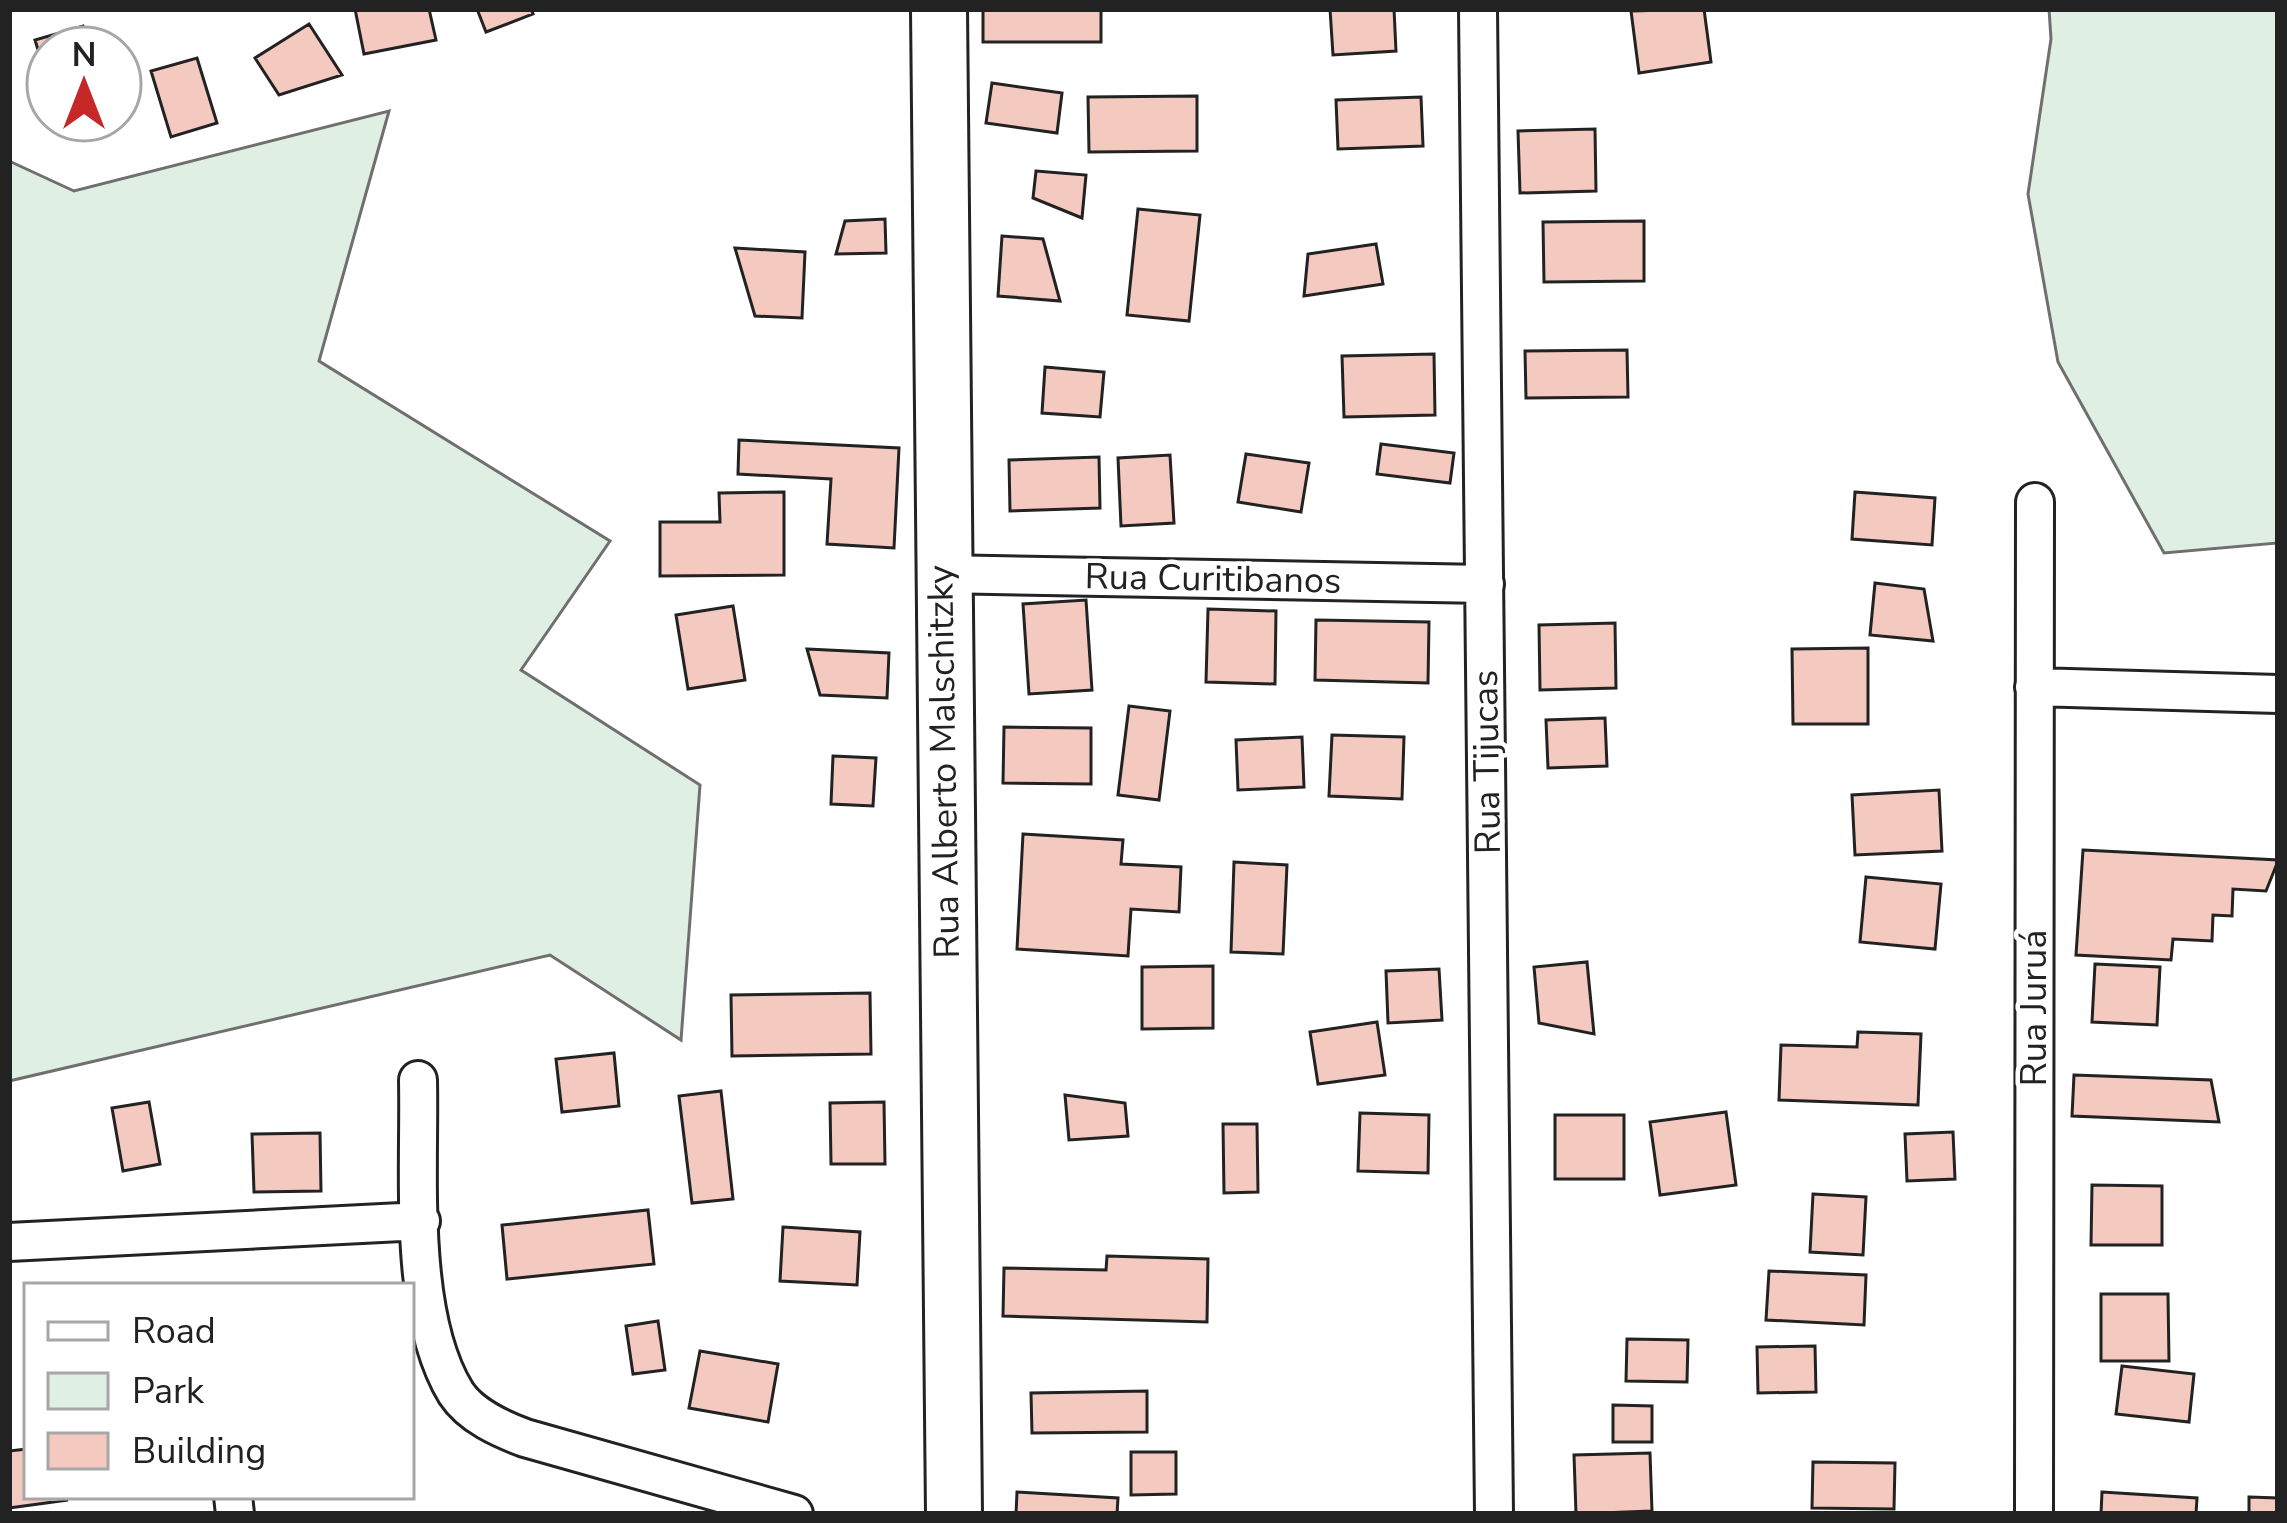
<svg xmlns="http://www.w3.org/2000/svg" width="2287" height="1523" font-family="'Nunito Sans',sans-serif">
<rect width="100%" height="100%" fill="#fff"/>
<path fill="#e0efe3" stroke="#6f6f6f" stroke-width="3" d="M2049,9H2278V543L2164,553L2058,362L2028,194L2051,39Z
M389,111L319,361L610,541L521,670L700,785L681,1040L550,955L9,1081V161L74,191Z"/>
<path fill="#f3c9c0" stroke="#222" stroke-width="3" d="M355,9H429L436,40L364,54Z
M477,9H531L533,14L486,32Z
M983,9H1101V42H983Z
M1330,9H1394L1396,51L1333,55Z
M1704,9L1711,62L1639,73L1631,11Z
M309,24L342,75L279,95L255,58Z
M83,26L89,48H48V82L35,40Z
M197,58L217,123L171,137L151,71Z
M992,83L1062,93L1057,133L986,123Z
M1197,96V151L1089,152L1088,97Z
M1421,97L1423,146L1338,149L1336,100Z
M1595,129L1596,191L1520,193L1518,131Z
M1036,171L1086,175L1082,218L1033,198Z
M1138,209L1200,215L1189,321L1127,315Z
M885,219L886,253L836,254L845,221Z
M1644,221V281L1544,282L1543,222Z
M1002,236L1043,239L1060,301L998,296Z
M1376,244L1383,284L1304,296L1308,254Z
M735,248L805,252L802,318L755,316Z
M1627,350L1628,397L1526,398L1525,351Z
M1434,354L1435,415L1344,417L1342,356Z
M1045,367L1104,372L1100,417L1042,413Z
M739,440L899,448L894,548L827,544L831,479L738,474Z
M1381,444L1454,453L1450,483L1377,474Z
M1246,454L1309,463L1301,512L1238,502Z
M1170,455L1174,523L1121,526L1118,458Z
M1099,457L1100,508L1010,511L1009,460Z
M784,492V575L660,576V522H720L719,493Z
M1855,492L1935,498L1932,545L1852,539Z
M1875,583L1924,589L1933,641L1870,635Z
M1086,600L1092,690L1029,694L1023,604Z
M733,606L745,680L688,689L676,615Z
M1208,609L1276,611L1275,684L1206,682Z
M1316,620L1429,622L1428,683L1315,680Z
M1615,623L1616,688L1540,690L1539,625Z
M1868,648V724H1793L1792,649Z
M807,649L889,653L887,698L820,695Z
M1129,706L1170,711L1159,800L1118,795Z
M1605,718L1607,766L1548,768L1546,720Z
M1004,727L1091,728V784L1003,783Z
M1332,735L1404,737L1402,799L1329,796Z
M1302,737L1304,787L1238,790L1236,740Z
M833,756L876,758L873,806L831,804Z
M1939,790L1942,851L1855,855L1852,795Z
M1023,834L1123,840L1121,864L1181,867L1179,912L1131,909L1128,956L1017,949Z
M2083,850L2278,860V861L2266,891L2233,889L2232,916L2213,915L2212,941L2173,939L2171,960L2076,955Z
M1234,862L1287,865L1283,954L1231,952Z
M1866,877L1941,884L1935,949L1860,942Z
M1587,962L1594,1034L1539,1023L1534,967Z
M2095,964L2160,967L2157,1025L2092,1022Z
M1213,966V1028L1142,1029V967Z
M1439,969L1442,1020L1388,1023L1386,971Z
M870,993L871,1054L732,1056L731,995Z
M1377,1022L1385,1075L1318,1084L1310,1032Z
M1858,1032L1921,1034L1918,1105L1779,1100L1781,1045L1857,1047Z
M614,1053L619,1106L562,1112L556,1059Z
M2074,1075L2211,1080L2219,1122L2072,1116Z
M721,1091L733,1199L692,1203L679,1096Z
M1065,1095L1125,1103L1128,1136L1069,1140Z
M149,1102L160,1164L123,1171L112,1108Z
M884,1102L885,1164H831L830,1103Z
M1726,1112L1736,1185L1660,1195L1650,1122Z
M1360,1113L1429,1115L1428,1173L1358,1171Z
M1555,1115H1624V1179H1555Z
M1223,1124H1257L1258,1192L1224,1193Z
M1953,1132L1955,1179L1907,1181L1905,1134Z
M320,1133L321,1191L254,1192L252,1134Z
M2092,1185L2162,1186V1245H2091Z
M1813,1194L1866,1197L1863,1255L1810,1252Z
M648,1210L654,1264L507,1279L502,1225Z
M783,1227L860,1232L857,1285L780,1281Z
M1107,1256L1208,1259L1207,1322L1003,1316L1004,1268L1106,1270Z
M1769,1271L1866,1275L1864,1325L1766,1320Z
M2101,1294H2168L2169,1361H2101Z
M658,1321L665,1370L633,1374L626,1326Z
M1627,1339L1688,1340L1687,1382L1626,1381Z
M1815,1346L1816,1392L1758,1393L1757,1347Z
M700,1351L778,1364L768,1422L689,1408Z
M2122,1366L2194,1374L2189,1422L2116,1414Z
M1147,1391V1432L1032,1433L1031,1393Z
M1613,1405L1652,1406V1442H1613Z
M27,1449V1496L68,1500L9,1508V1451Z
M1131,1452H1176V1494L1131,1495Z
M1650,1453L1652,1511L1576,1514L1574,1455Z
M1813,1462L1895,1463L1894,1509L1812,1508Z
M1017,1492L1118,1498L1117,1514H1016Z
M2102,1492L2197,1498L2196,1514H2101Z
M2249,1497L2278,1498V1514H2249Z"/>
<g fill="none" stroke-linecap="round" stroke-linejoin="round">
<defs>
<path id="street" d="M1478,9L1494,1514
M941,574L1485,584
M2034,687L2278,694
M418,1080C420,1171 407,1313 456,1393C471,1416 501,1429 525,1438L794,1514
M9,1242L421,1221
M233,1496L235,1514
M2034,1514L2035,502"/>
<path id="secondary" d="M939,9L954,1514"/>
</defs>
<use href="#street" stroke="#222" stroke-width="42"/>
<use href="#secondary" stroke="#222" stroke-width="60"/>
<use href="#street" stroke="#fff" stroke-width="36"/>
<use href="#secondary" stroke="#fff" stroke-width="54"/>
</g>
<g text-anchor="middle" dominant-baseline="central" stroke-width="9" stroke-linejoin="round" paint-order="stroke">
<g font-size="36" fill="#222" stroke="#fff">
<text transform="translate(1213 579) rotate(1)">Rua Curitibanos</text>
<text transform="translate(944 762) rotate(-91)">Rua Alberto Malschitzky</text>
<text transform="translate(1487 762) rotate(-91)">Rua Tijucas</text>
<text transform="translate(2034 1008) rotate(-90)">Rua Juruá</text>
</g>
</g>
<rect width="2287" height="1523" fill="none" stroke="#222222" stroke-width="24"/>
<rect x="24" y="1283" width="390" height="216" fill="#ffffff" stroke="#a7a7a7" stroke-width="3"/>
<rect x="48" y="1322" width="60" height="18" fill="#ffffff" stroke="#a7a7a7" stroke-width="3"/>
<text x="132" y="1343" font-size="36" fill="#222222">Road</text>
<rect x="48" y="1373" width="60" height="36" fill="#e0efe3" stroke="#a7a7a7" stroke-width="3"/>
<text x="132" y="1403" font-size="36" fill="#222222">Park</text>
<rect x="48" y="1433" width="60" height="36" fill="#f3c9c0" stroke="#a7a7a7" stroke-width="3"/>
<text x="132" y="1463" font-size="36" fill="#222222">Building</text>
<g transform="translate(84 84)"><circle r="57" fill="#ffffff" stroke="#a7a7a7" stroke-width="3"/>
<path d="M0-9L21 45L0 30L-21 45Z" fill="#c62828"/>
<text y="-18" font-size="33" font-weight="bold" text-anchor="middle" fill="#222222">N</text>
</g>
</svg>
